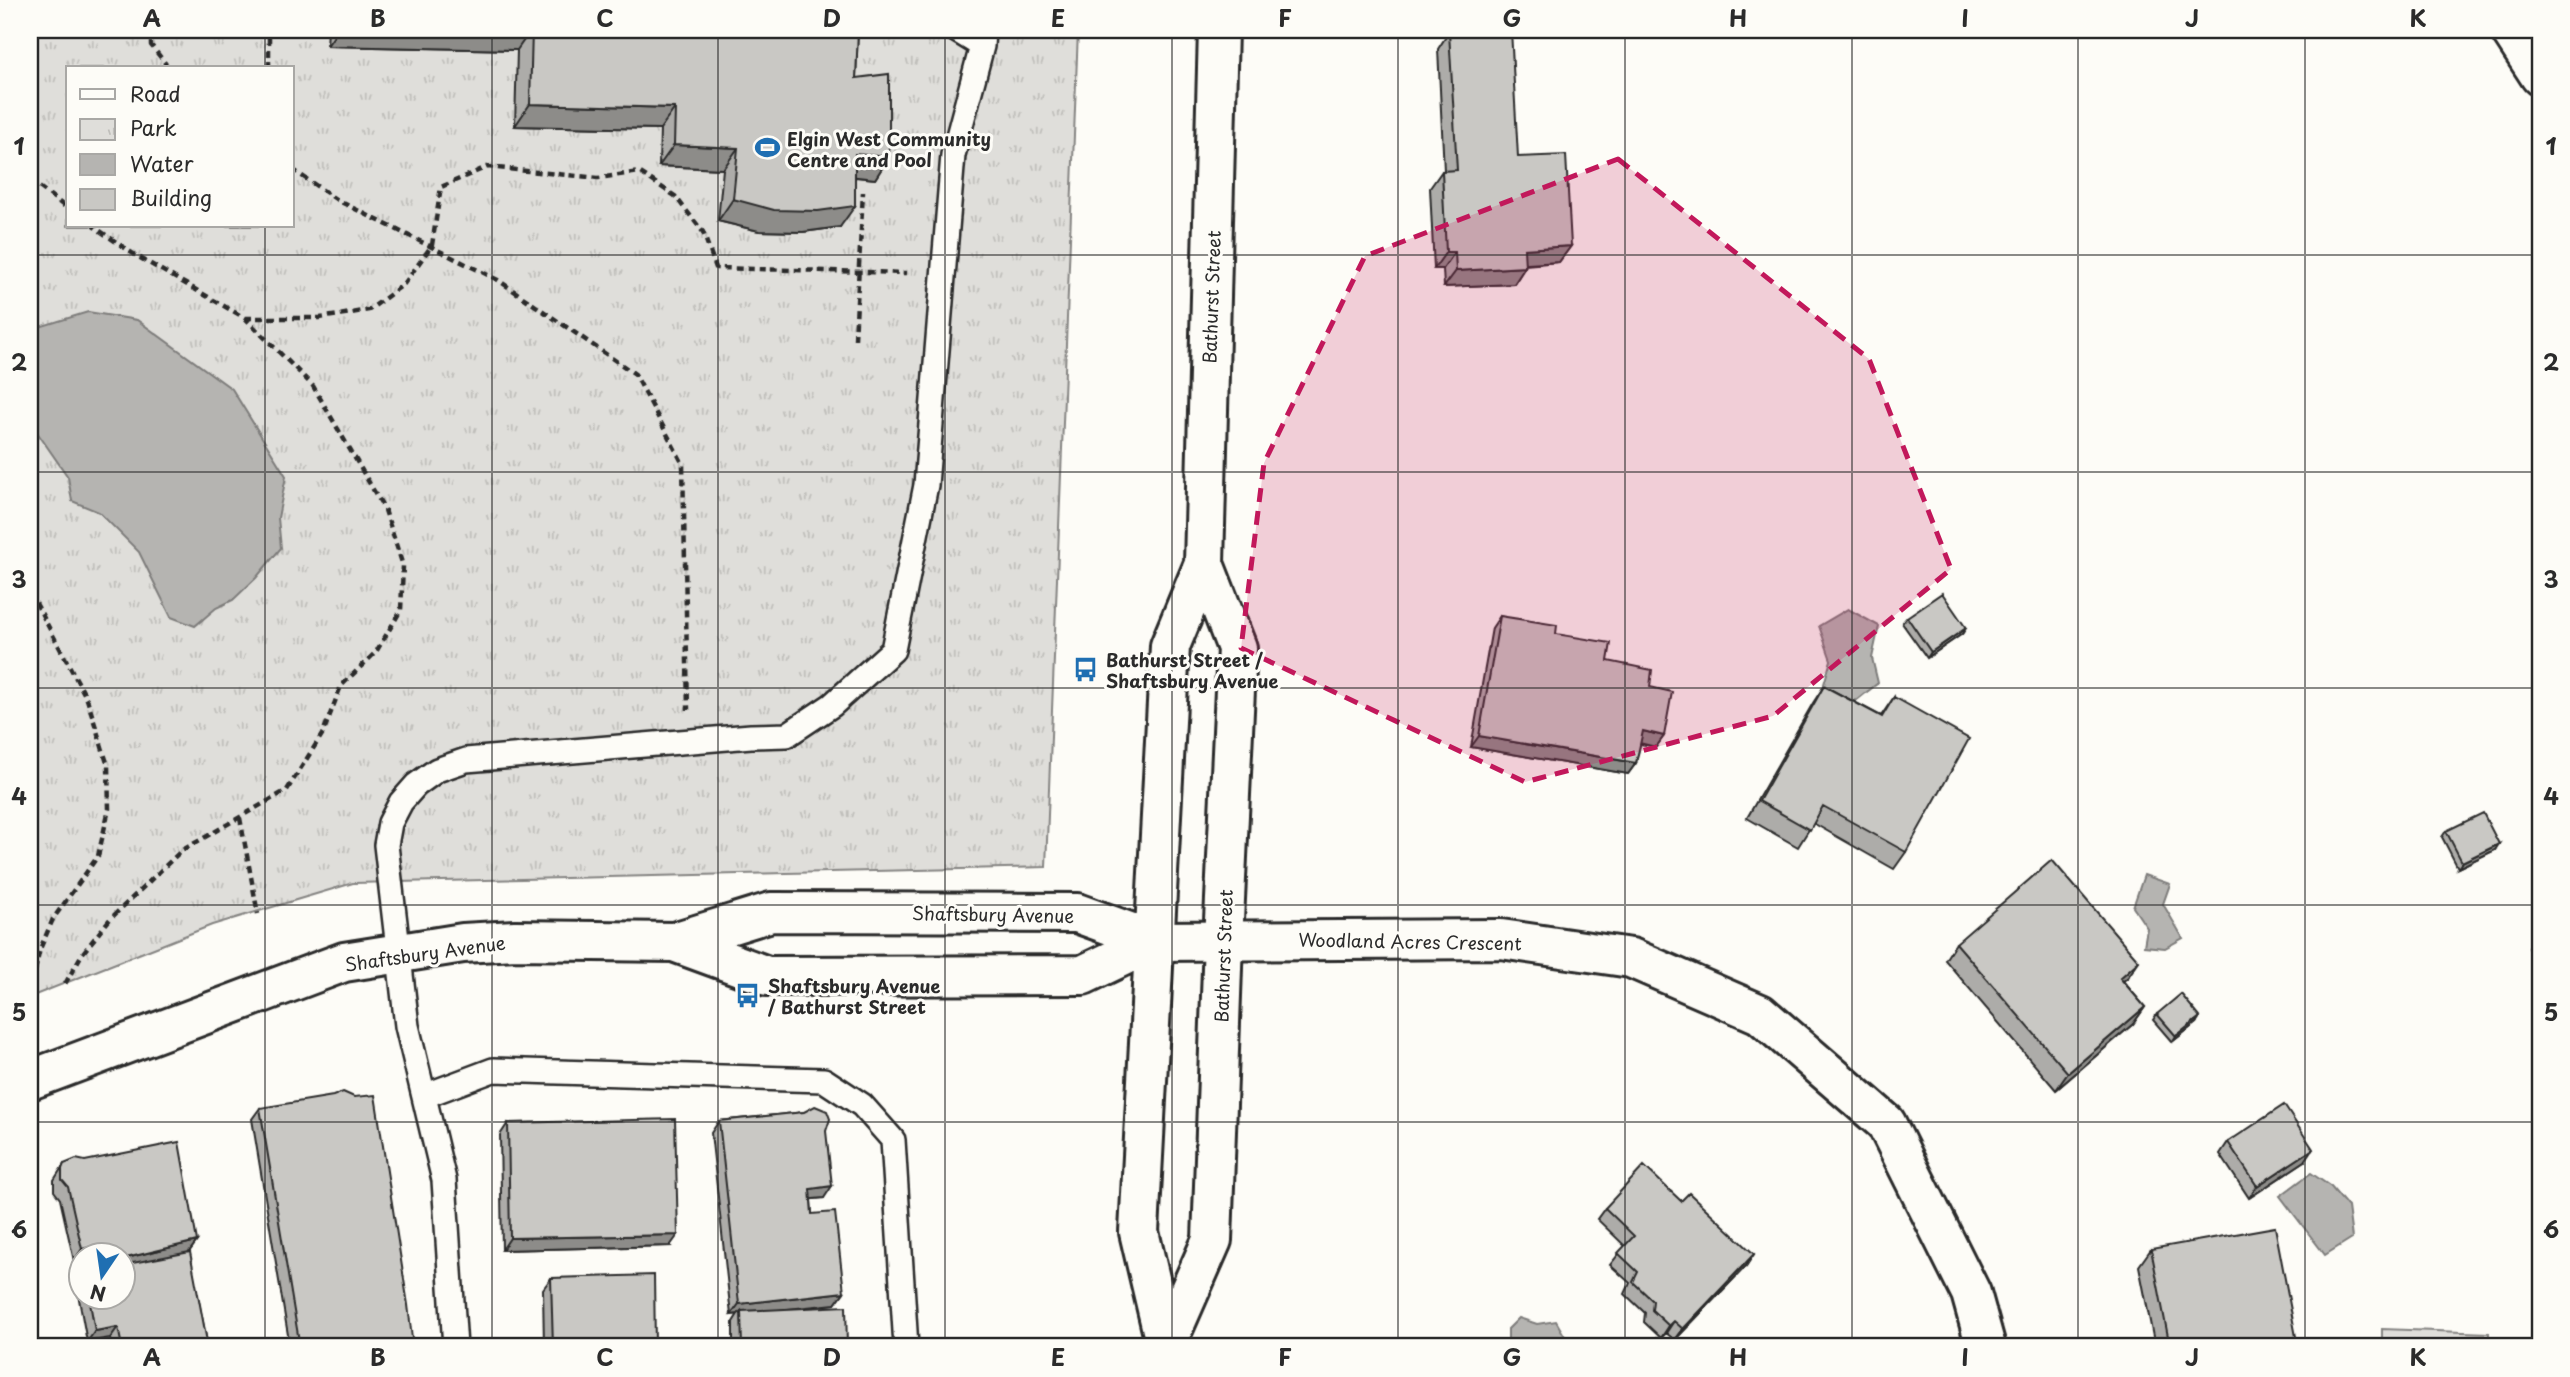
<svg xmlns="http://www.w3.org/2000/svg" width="2570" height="1377" font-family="'Playpen Sans',sans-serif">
<defs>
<pattern id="park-tufts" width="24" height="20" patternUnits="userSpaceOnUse" patternTransform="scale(1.75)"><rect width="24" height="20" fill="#dfdeda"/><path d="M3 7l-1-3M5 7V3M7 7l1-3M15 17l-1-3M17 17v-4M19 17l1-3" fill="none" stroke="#c0bfbb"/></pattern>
</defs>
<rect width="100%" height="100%" fill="#fdfcf7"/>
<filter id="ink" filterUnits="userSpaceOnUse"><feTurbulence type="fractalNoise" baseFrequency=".0143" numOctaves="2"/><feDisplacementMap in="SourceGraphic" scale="14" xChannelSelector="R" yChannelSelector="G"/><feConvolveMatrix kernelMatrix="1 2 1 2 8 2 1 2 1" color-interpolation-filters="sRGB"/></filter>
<g filter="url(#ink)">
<path fill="#dfdeda" stroke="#858482" stroke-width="2" d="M2382,1329L2489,1333V1347H2382Z"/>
<path fill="url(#park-tufts)" stroke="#858482" stroke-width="2" fill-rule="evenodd" d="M30,30H1078L1046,867L353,883L212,925L30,997ZM68,68H292V226H68Z"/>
<path fill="#b5b4b1" stroke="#7e7d7b" stroke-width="2" d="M88,312L137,320L232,389L286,476L278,518L281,548L256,578L233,600L216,608L195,626L171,617L139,552L99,512L72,501L68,477L30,422V350L39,327Z
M1848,609L1879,626L1872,658L1878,683L1857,700L1839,703L1824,684L1831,660L1819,626Z
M2144,875L2170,884L2163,904L2183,938L2165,948L2144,946L2147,928L2133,907Z
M2311,1173L2331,1187L2348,1207L2352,1238L2325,1255L2280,1196Z
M1519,1318L1537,1324L1556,1321L1571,1347H1508V1329Z"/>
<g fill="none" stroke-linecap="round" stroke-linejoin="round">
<defs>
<path id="lane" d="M956,30L982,46
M424,1096L493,1070L824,1080L862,1105L893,1140L906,1347
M455,1347L444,1180L407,1026L386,845L390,823L401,802L416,785L437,770L466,760L751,736L787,735L832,705L893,650L926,485L953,155L982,46L983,30"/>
<path id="street" d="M2510,30L2540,76
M1154,941L1501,939L1631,958L1760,1014L1886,1123L1971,1293L1986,1347"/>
<path id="secondary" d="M674,942L767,976L1083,975L1154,941
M30,1080L344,962L463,943L515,940L674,942L771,912L1077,913L1154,941
M1166,1345L1212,1240L1223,941L1237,648L1204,564
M1166,1347L1139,1232L1170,646L1204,564L1218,30"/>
</defs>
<use href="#lane" stroke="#2b2b2b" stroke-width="28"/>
<use href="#street" stroke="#2b2b2b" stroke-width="44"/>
<use href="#secondary" stroke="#2b2b2b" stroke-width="44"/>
<path stroke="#2b2b2b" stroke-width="4.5" stroke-dasharray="7 5" stroke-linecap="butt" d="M151,30V45L169,68
M269,68V30
M292,169L337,200L498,280L635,374L683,464L688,710
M30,180L68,209
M245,318H320L369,310L404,284L432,245L441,187L487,167L598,178L639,172L675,196L703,232L716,268L906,273
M855,339L863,192
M30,592L87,699L108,766L109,809L98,856L53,919L40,949L30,992
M240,818L258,914
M65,984L82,954L110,919L181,851L287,790L323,733L341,686L376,652L401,610L403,566L385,510L313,386L245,318L135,255L93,226"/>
<use href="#lane" stroke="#fdfcf7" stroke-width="23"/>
<use href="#street" stroke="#fdfcf7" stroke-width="38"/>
<use href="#secondary" stroke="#fdfcf7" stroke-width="38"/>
</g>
<path fill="#adaca9" stroke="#2b2b2b" stroke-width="2" d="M328,30H858L856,78L889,157L875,179L855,177L840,227L803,232L759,231L718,221L723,169L659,166L660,129L515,126L517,50L327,46Z
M1449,32L1518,157L1571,246L1559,262L1525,265V267L1514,284L1444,287L1443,269H1434L1430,188L1442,171H1444L1438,49Z
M1500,616L1556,634L1608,661L1650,687L1664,736L1656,747L1640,744L1636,763L1628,774L1471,747L1492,628Z
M1907,617L1966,628L1962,634L1927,658L1902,623Z
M1824,686L1881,716L1894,697L1906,852L1894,869L1813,823L1798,847L1747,818L1813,703Z
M2446,831L2495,850L2458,868L2442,837Z
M2540,939V983L2529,947L2533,941Z
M1956,943L2128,977L2123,981L2145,1007L2133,1024L2056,1090L1945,960Z
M2157,1014L2196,1023L2172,1042L2153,1020Z
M260,1108L413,1347H290L252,1119Z
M804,1112L826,1131L824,1198L811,1199L812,1214L844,1292L835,1304L793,1308L847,1347H733V1322L738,1314L731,1315L711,1133L719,1121Z
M508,1123L670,1246L502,1250L500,1135Z
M2228,1142L2305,1161L2249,1198L2220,1154Z
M64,1164L197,1241L189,1252L208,1347H111L110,1338L87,1342L76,1283L80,1277V1297H122V1255H80L74,1261L60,1199L54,1191V1180Z
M1681,1201L1754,1254L1746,1266L1675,1340L1666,1333L1661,1338L1644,1322L1645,1313L1625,1294L1630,1283L1610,1265L1625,1246L1597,1219L1605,1208Z
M2151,1249L2298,1347H2155L2139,1266Z
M551,1278L655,1347H544L543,1289Z"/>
<path fill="#8d8c89" stroke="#2b2b2b" stroke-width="2" d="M338,30H531L517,50L327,46Z
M530,104L675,108L660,129L515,126Z
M674,145L738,148L723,169L659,166Z
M855,154L889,157L875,179L840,175Z
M733,199L855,206L840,227L803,232L759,231L718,221Z
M1571,246L1559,262L1513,265L1524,249Z
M1446,252H1455L1443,269H1434Z
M1525,267L1514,284L1444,287L1456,271Z
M1966,628L1962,634L1927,658L1931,652Z
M1643,731L1664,736L1656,747L1635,742Z
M1479,736L1636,763L1628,774L1471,747Z
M2499,844L2495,850L2458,868L2462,862Z
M2139,961L2128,977L2108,994L2120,978Z
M2145,1007L2133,1024L2056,1090L2068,1073Z
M2200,1017L2196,1023L2172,1042L2176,1036Z
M2313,1149L2305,1161L2249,1198L2257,1186Z
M832,1186L824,1198L802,1200L810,1189Z
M678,1235L670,1246L502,1250L510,1238Z
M197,1241L188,1253L122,1269V1259Z
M92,1247L87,1255H80V1260L74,1261L82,1249Z
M1754,1254L1746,1266L1675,1340L1683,1329Z
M844,1292L835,1304L741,1314V1311L738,1314L731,1315L739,1304Z
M1674,1321L1666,1333L1661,1338L1669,1326Z
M118,1327L110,1338L87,1342L95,1331Z"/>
<path fill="#c9c8c4" stroke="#2b2b2b" stroke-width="2" d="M532,30H858L856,78L889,74V157L855,154V206L818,211L774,210L733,199L738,148L674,145L675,108L530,104Z
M1498,30H1511L1518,157L1566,155L1571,246L1524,249L1525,267L1456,271L1455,252H1446L1442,171L1457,170L1449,32Z
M1942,593L1966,628L1931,652L1907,617Z
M1500,616L1557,625L1556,634L1611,643L1608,661L1652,670L1650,687L1672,692L1664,736L1643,731L1636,763L1479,736Z
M1824,686L1882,717L1894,697L1969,739L1906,852L1823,806L1810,830L1759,801Z
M2483,813L2499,844L2462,862L2446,831Z
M2052,860L2139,961L2120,978L2145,1007L2068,1073L1956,943Z
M2540,939V964L2533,941Z
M2181,994L2200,1017L2176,1036L2157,1014Z
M343,1092L354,1097L375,1095L408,1305L413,1347H300L260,1108L333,1096Z
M2284,1105L2313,1149L2257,1186L2228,1142Z
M815,1106L827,1111L830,1119L826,1131L832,1186L810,1189L812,1214L835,1212L844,1292L739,1304L719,1121L804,1112Z
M675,1119L678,1235L510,1238L508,1123Z
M179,1142L197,1241L122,1259V1255H94L92,1247L82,1249L68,1187L62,1180V1169L64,1164L76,1159L85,1161Z
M1644,1166L1681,1201L1689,1193L1754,1254L1683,1329L1674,1321L1669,1326L1652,1310L1653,1301L1633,1282L1638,1272L1618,1253L1634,1236L1605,1208Z
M2275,1227L2298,1347H2170L2151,1249Z
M190,1252L208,1347H118H122L118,1327L95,1331L89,1297H122V1265Z
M654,1275L655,1347H553L551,1278Z
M846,1306L847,1347H742L741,1311Z"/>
</g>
<path fill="#c2185b" fill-opacity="0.2" stroke="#c2185b" stroke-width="5" stroke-dasharray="14 9" stroke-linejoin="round" d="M1618,159L1869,359L1951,569L1773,716L1525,782L1241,648L1264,463L1365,256Z"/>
<path fill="none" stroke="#2b2b2b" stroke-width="2" stroke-opacity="0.55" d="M265,30V68M492,30V1347M718,30V1347M945,30V1347M1172,30V1347M1398,30V1347M1625,30V1347M1852,30V1347M2078,30V1347M2305,30V1347M265,226V1347M30,255H2540M30,472H2540M30,688H2540M30,905H2540M30,1122H2540"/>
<defs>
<symbol id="stadium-bare" viewBox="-9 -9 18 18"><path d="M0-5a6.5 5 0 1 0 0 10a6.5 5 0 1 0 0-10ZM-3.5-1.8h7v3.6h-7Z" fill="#1f6fb2" stroke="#fdfcf7" stroke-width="2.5" paint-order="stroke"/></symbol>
<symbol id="bus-bare" viewBox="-9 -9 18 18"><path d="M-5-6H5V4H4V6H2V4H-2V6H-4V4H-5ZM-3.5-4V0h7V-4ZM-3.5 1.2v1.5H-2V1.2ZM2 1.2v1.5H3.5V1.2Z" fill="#1f6fb2" stroke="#fdfcf7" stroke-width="2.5" paint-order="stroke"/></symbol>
</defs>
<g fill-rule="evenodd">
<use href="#stadium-bare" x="750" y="130" width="35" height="35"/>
<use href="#bus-bare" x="1068" y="652" width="35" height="35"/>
<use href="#bus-bare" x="730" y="978" width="35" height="35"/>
</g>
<g text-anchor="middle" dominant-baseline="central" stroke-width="6" stroke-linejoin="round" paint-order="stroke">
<g font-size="18" font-weight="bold" fill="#2b2b2b" stroke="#fdfcf7" text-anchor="start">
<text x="787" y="138">Elgin West Community<tspan x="787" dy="21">Centre and Pool</tspan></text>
<text x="1106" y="659">Bathurst Street /<tspan x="1106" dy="21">Shaftsbury Avenue</tspan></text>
<text x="768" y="985">Shaftsbury Avenue<tspan x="768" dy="21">/ Bathurst Street</tspan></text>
</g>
<g font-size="18" fill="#2b2b2b" stroke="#fdfcf7">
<text transform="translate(1211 297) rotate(-88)">Bathurst Street</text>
<text transform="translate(993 914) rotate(1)">Shaftsbury Avenue</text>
<text transform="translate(1410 941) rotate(1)">Woodland Acres Crescent</text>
<text transform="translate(425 953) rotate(-8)">Shaftsbury Avenue</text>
<text transform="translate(1223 956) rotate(-88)">Bathurst Street</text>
</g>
</g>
<rect width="2570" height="1377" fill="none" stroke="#fdfcf7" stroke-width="77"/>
<rect x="66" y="66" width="228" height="161" fill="#fdfcf7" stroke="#a9a8a5" stroke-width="2"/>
<rect x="80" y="89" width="35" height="10" fill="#fdfcf7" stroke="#a9a8a5" stroke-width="2"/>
<text x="130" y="102" font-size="21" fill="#2b2b2b">Road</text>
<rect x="80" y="119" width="35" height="21" fill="url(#park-tufts)" stroke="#a9a8a5" stroke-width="2"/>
<text x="130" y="136" font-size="21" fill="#2b2b2b">Park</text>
<rect x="80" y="154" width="35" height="21" fill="#b5b4b1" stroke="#a9a8a5" stroke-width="2"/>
<text x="130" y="172" font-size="21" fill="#2b2b2b">Water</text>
<rect x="80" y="189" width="35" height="21" fill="#c9c8c4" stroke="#a9a8a5" stroke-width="2"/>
<text x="130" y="206" font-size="21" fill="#2b2b2b">Building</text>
<g transform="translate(102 1276) rotate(193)"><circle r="33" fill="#fdfcf7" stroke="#a9a8a5" stroke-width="2"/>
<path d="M0-5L12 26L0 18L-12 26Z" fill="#1f6fb2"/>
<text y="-10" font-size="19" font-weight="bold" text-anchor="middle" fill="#2b2b2b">N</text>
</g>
<rect x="38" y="38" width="2494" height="1300" fill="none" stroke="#2b2b2b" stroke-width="2.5"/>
<g font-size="23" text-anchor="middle" font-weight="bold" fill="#2b2b2b">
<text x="152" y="27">A</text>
<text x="378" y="27">B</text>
<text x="605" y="27">C</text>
<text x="832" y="27">D</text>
<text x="1058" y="27">E</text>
<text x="1285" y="27">F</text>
<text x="1512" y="27">G</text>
<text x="1738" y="27">H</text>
<text x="1965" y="27">I</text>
<text x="2192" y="27">J</text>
<text x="2418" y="27">K</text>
<text x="19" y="155">1</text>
<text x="2551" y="155">1</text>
<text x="19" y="371">2</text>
<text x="2551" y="371">2</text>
<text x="19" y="588">3</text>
<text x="2551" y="588">3</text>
<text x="19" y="805">4</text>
<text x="2551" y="805">4</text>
<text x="19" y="1021">5</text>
<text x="2551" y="1021">5</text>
<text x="19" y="1238">6</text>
<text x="2551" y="1238">6</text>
<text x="152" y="1366">A</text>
<text x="378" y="1366">B</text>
<text x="605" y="1366">C</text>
<text x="832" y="1366">D</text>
<text x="1058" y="1366">E</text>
<text x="1285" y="1366">F</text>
<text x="1512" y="1366">G</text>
<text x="1738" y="1366">H</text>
<text x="1965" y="1366">I</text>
<text x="2192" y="1366">J</text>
<text x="2418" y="1366">K</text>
</g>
</svg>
